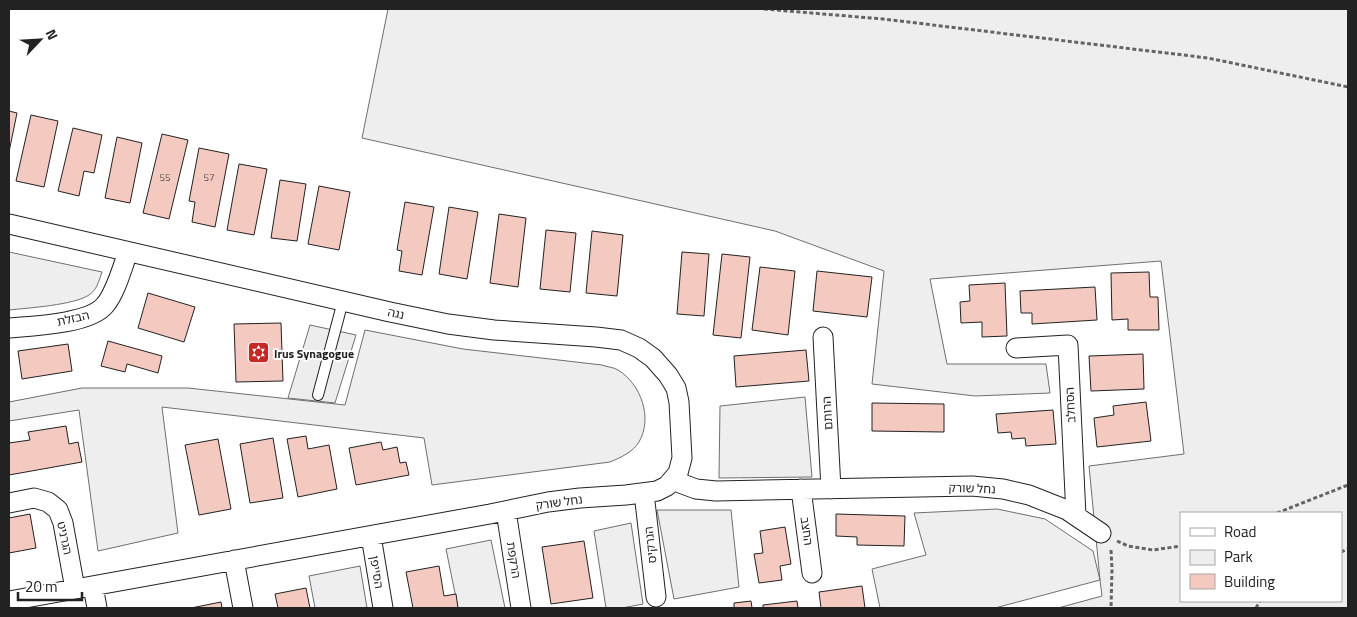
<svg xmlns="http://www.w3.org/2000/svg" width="1357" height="617" font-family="'Titillium Web','Noto Sans Hebrew',sans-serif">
<rect width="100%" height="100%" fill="#fff"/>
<path fill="#eee" stroke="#6f6f6f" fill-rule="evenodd" d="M388,9H1348V608H1058L1102,596L1100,580L995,608H880L872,569L926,555L914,513L997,509L1045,519L1093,551L1100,580L1089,466L1184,454L1161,261L930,279L947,364H1046L1050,393L975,396L872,384L884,271L775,231L362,138ZM1181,513H1341V601H1181Z
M9,252L102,272C99,280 97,290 89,295C74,305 28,308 9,310Z
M365,330L463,349L602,365C607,367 613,367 618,370C641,384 653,418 639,442C633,452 620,458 610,462L432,485L424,438L162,407L178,533L98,551L79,410L9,421V402L82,388H188L345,405Z
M805,397L812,477L719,478L720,406Z
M657,510H731L739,587L674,599Z
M631,523L643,604L622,608H606L594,531Z
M491,540L505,608H458L446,549Z
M360,566L367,608H315L309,576Z"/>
<path fill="#ededed" stroke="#6f6f6f" d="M310,325L356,335L335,403L288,398Z"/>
<path fill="#f3c9c0" stroke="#222" d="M9,111L17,113L9,152Z
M31,115L58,121L44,187L16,181Z
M73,128L102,135L94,173L84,171L79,196L58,191Z
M162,134L188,140L169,219L143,213Z
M117,137L142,143L130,203L105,198Z
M199,148L229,154L215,227L192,222L195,202L189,201Z
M239,164L267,169L254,235L227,230Z
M280,180L306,184L297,241L271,238Z
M319,186L350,192L339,250L308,244Z
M405,202L434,207L422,275L399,271L402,251L397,250Z
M449,207L478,212L467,279L439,274Z
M499,214L526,218L518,287L490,283Z
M546,230L576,233L570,292L540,289Z
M592,231L623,235L617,296L586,293Z
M682,252L709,254L704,316L677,314Z
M722,254L750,257L741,338L713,335Z
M760,267L795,271L788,335L752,330Z
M817,271L872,277L867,317L813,311Z
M1149,272L1150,297H1158L1159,330H1128V319L1112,320L1111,273Z
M1005,283L1007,336L982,337V322L961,323L960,302L970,301L969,285Z
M1095,287L1097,320L1032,324V313H1021L1020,291Z
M148,293L195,307L184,342L138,328Z
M281,323L283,381L236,382L234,324Z
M108,341L162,356L158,373L127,364L125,372L101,366Z
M68,344L72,371L22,379L18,351Z
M806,350L809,381L736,387L734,356Z
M1143,354L1144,389L1091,391L1089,356Z
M1146,402L1151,441L1097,447L1094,418L1114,415L1113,406Z
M872,403L944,404V432L872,431Z
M1053,410L1056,444L1026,446L1025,438L1012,439L1011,432L998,433L996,414Z
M66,426L69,444L78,442L82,462L9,475V443L30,440L28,432Z
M306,436L308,449L329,445L337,489L298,497L287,439Z
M273,438L283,498L250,503L240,444Z
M218,439L231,509L199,515L185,445Z
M381,442L383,450L397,447L400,463L406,462L409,475L356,485L349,448Z
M30,514L36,548L9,553V518Z
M836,514L905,516L904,546L857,545V537L836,536Z
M785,527L791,564L780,566L782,580L759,583L754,554L763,553L760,531Z
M584,541L593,598L551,604L542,547Z
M439,566L444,596L456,594L458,608H413L406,572Z
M862,586L865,608H821L819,592Z
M306,588L310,608H278L275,594Z
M751,601L752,608H734V603Z
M797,601L798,608H763V605Z
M221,602L222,608H191Z"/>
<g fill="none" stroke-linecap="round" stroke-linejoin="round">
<defs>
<path id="service" d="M318,395L343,301"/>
<path id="minor" d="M9,224L390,312L448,324L494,330L596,337L621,340L639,348L653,358L668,375L676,388L679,402L682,458L678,473L667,486L657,491L626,495L580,498L548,502L490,514L9,601
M9,328C32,326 90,324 105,305C116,292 122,268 128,252
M823,337L831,489
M1016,348L1068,345L1076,516
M672,480L696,489L716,491L972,486L1003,489L1029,495L1067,510L1101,533
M801,489L812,573
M644,493L656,597
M9,503L34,498L48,502L58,510L63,523L75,589
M506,511L521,608
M371,536L383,608
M234,560L243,608
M93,586L97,608"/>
</defs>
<use href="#service" stroke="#222" stroke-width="12"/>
<use href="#minor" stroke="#222" stroke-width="21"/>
<path stroke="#646464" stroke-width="3" stroke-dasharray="4 2.5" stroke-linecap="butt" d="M764,9L883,19L1208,58L1348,87
M1277,513L1348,485
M1117,541L1128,546L1153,550L1181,546
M1111,550L1112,569L1111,608
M1341,552L1348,549
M1256,608L1260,601"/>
<use href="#service" stroke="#fff" stroke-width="10"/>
<use href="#minor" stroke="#fff" stroke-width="19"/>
</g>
<defs>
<symbol id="synagogue-square" viewBox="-11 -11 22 22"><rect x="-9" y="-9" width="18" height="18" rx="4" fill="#c62828" stroke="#fff"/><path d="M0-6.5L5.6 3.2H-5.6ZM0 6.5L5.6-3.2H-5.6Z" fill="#fff"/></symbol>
</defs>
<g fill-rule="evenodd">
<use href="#synagogue-square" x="246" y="340" width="25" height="25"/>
</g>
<g text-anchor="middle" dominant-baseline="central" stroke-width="4" stroke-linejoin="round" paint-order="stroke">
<g font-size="10" fill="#564c4a">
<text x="165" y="177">55</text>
<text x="209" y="177">57</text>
</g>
<g font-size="12" fill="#222" stroke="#fff">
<text transform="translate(396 313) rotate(12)">נגה</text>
<text transform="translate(73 318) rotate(-13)">הבזלת</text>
<text transform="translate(1070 405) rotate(-93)">הסחלב</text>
<text transform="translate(827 413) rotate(-93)">הרותם</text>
<text transform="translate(972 488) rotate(2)">נחל שורק</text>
<text transform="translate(559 502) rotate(-8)">נחל שורק</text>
<text transform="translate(807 531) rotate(82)">החצב</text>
<text transform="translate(65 538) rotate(78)">הגרניט</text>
<text transform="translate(650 545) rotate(-96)">הנרקיס</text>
<text transform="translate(514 560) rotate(81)">הרקפת</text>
<text transform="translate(377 572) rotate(81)">הסייפן</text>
</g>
<g font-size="12" font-weight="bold" fill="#222" stroke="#fff" text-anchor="start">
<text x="274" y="353">Irus Synagogue</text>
</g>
</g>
<rect width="1357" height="617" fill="none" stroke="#222222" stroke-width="20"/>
<rect x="1180" y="512" width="162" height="90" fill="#ffffff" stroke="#a7a7a7"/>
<rect x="1190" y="528" width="25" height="8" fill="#ffffff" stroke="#a7a7a7"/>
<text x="1224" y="537" font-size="15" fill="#222222">Road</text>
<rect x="1190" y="550" width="25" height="15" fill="#eeeeee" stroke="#a7a7a7"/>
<text x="1224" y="562" font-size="15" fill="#222222">Park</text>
<rect x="1190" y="574" width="25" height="15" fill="#f3c9c0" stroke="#a7a7a7"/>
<text x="1224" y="587" font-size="15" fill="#222222">Building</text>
<g transform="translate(40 40) rotate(65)" stroke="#ffffff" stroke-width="4" paint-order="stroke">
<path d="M0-4L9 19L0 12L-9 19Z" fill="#222222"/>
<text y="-8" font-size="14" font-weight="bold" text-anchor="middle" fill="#222222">N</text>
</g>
<path d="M18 592v8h64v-8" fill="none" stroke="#222222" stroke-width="2.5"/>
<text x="25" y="592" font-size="15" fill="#222222" stroke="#ffffff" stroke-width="4" paint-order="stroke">20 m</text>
</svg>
